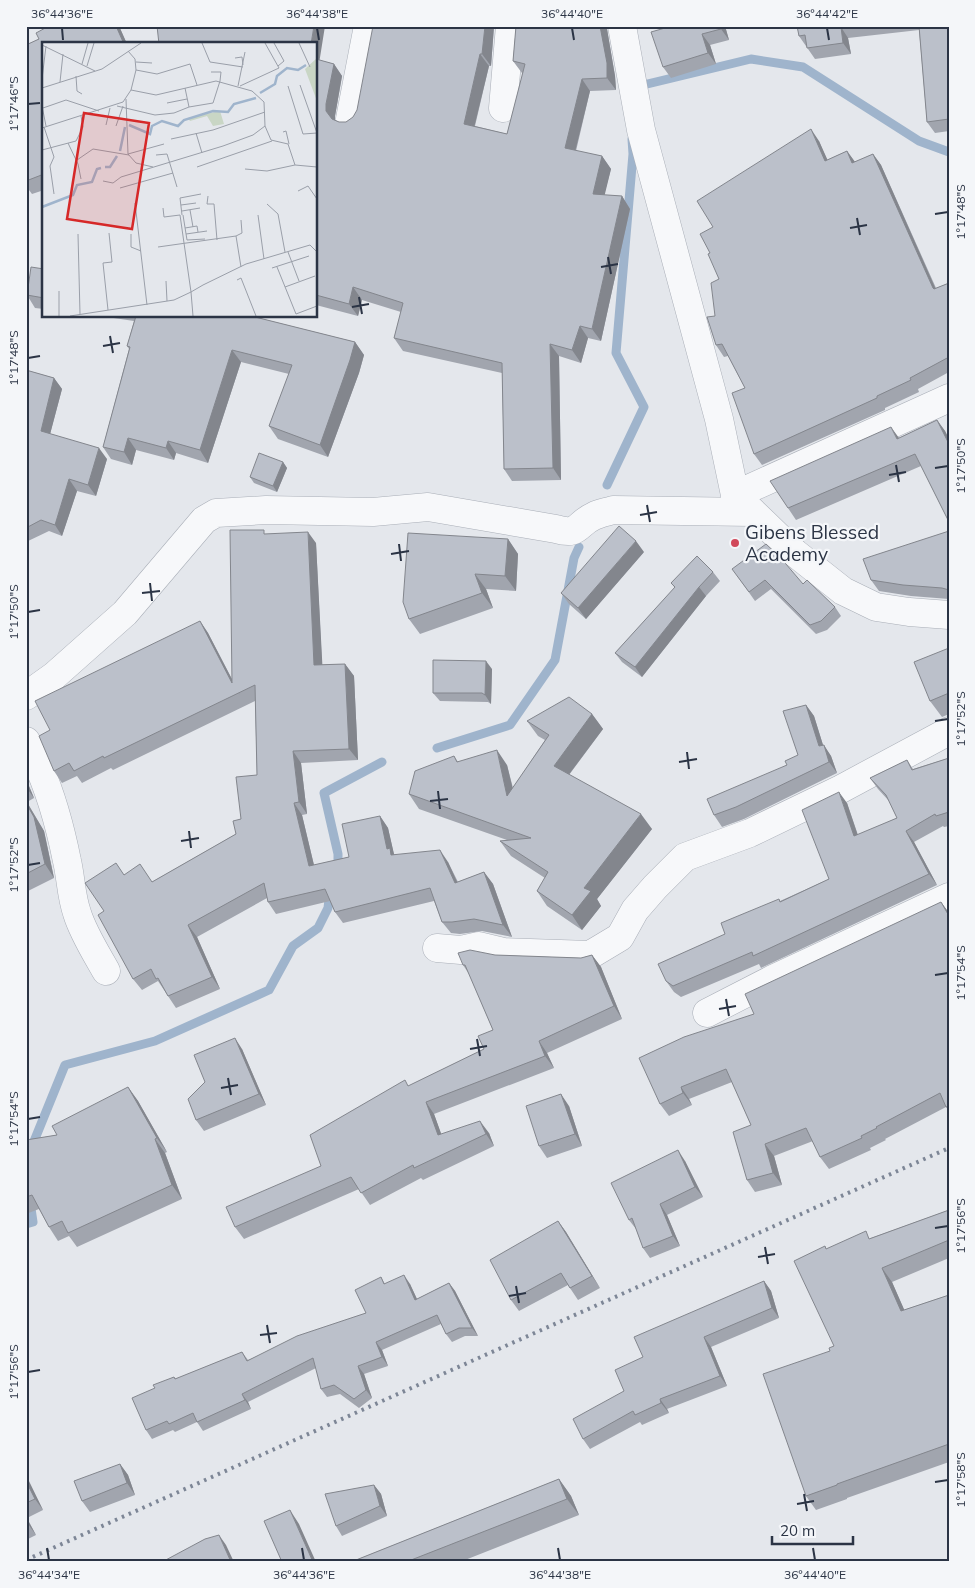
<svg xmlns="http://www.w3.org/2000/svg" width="975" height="1588" font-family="Mulish,sans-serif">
<rect width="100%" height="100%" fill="#e4e7ec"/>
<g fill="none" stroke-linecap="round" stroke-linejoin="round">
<path stroke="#9fb4cc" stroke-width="9" d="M639,86L751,59L803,67L919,141L949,152
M607,485L644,407L616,353L633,154L632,139
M437,748L510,725L555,660L574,558L579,547
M338,870V854L324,793L382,762
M26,1161L65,1065L155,1041L269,990L293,946L318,928L328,908L330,891
M26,1224L33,1222L30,1202"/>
<defs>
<path id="minor" d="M622,26L641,130L719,419L735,495L795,553L843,591L876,607L909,612L949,615
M503,108L510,26
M350,119L368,26
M735,495L949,398
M26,696L54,676L125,613L204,520L216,513L266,510L373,512L428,507L556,529C580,536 576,524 594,516C600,513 607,512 613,510L752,512
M26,741C46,776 59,821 67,861C71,878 71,896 77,913C83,933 96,953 106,971
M437,948L461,950L479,946L504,952L590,955L620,937L635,910L655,887L685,857L750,833L841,789L949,731
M707,1013L773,979L949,897"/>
</defs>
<use href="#minor" stroke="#a9aeb7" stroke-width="29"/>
<use href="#minor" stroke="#f7f8fa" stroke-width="28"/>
<path stroke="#7d8696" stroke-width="4" stroke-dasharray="2.5 5" stroke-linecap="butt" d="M26,1560L949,1148"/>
</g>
<path fill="#a1a5ae" d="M49,26H119L127,44H44V190L32,194L26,186V45L39,39Z
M494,26L491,66H489L475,126L507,134L523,73H522L513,61L516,26H607V29L615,76L616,90L590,91L576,151L602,156L611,169L604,195L622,196L630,209L601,341L588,338L581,363L559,356L561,480L512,481L504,469L502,373L403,351L394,338L401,312L362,300L358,316L316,305V44L319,60L334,64L342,76L335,116V120L339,122H346Z
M672,26H725L729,40L710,45L716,64L671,78L663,67Z
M797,26H949V131L935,133L927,122L919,30L848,38L851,54L815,59L799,36Z
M819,141L827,160L847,151L855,162L873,154L881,165L936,288L949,283V372L918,389L919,392L885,408V410L762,465L754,454L745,388L728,356L724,357L716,345L715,316L719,279L710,253L713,227Z
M44,269V309L35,308L27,295Z
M100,316H251L355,342L364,355L359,373L328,457L278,439L269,426L289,374L241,362L208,463L176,453L174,460L136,450L132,465L111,459L103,447L129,349L127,346L134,321Z
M26,370L54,378L62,389L50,434L107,459L96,496L77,491L62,536L49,531L26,542Z
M937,420L945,431L949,439V522L921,466L796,520L788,508L899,438Z
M283,462L287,468L277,492L254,483L250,477Z
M949,531V599L911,596L879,591L871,580Z
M266,534L316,543L322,665L345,664L354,676L358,760L301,763L307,814L302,815L314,865L349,857L380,816L388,828L394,855L448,862L458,882L484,872L493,884L512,937L482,931L460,934L451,933L442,922L434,901L343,923L335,912L330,901L276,914L268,902L267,898L197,937L220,989L176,1008L158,981L142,990L133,979L104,911L125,874L152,882L236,834L241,819L257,775L255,701L113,770L111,768L82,783L77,776L62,783L54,771L50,730L200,621L208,633L232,679Z
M508,539L518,554L516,591L486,589L493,608L420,634L409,619Z
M644,552L586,619L569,604L561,593Z
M713,572L720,581L706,596L642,677L622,662L615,653L675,588L671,583Z
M738,577L803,584L835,607L841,616L827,630L816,634L771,589L755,601Z
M949,648V714L942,717L930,701Z
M492,669L491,704L488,702L440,701L433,693Z
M806,705L814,716L823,745L831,756L837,773L744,819L722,827L714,815L787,765L798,755Z
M592,714L603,729L569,775L652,829L597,899L601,906L582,930L547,906L537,891L545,878L511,856L500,841L507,840L419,809L409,794L454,756L458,762L507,765L513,788L545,740L538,736L527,721Z
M949,758V826L944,827L943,826L914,842L937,885L761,968L759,964L681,997L674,992L666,981L725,934L780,901L829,879L847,803L858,835L897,818L889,801L878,789L870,778L907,760L913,769Z
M26,779L34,798L27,802L44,831L54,878L26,892Z
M941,902L949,913V1111L946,1107L885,1139L886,1140L870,1148L871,1150L829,1169L820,1157L813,1141L774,1156L782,1185L755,1192L747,1180L751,1125L732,1082L689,1099L692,1105L669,1116L660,1104L754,1014Z
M495,955L581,958L592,955L601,967L622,1019L547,1053L554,1068L434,1114L441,1134L489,1133L494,1146L423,1180L421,1178L370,1205L359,1189L244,1239L235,1227L321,1166L409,1086L484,1049L493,1030L469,974L463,965Z
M242,1049L266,1105L204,1131L196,1120Z
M128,1087L138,1101L167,1152L165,1153L182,1199L77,1247L69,1236L58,1241L49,1227L39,1209L26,1214V1140L57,1135Z
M569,1106L582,1146L547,1158L539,1146Z
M685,1161L703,1197L667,1215L680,1246L650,1258L643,1248L636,1229L629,1220Z
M949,1210V1258L892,1282L904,1310L949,1295V1462L847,1498V1499L816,1510L806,1496L830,1351L834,1346L871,1238Z
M558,1221L566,1232L600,1288L578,1300L568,1285L519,1311L511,1300Z
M381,1277L385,1284H410L417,1299L449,1283L455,1291L478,1336H465L452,1342L446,1334L441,1324L382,1350L388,1366L364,1374L372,1398L359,1408L340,1394L327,1397L321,1389L316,1368L248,1402L251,1409L203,1431L197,1422L175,1432L173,1430L152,1439L146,1430L155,1388L174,1377L176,1379L242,1352L248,1360L366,1313Z
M764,1281L771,1291L779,1318L711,1347L727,1386L667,1409L669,1413L642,1425L640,1422L590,1449L583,1439L624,1391L643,1357Z
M120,1464L128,1475L135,1495L90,1512L82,1501Z
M26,1477L43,1510L27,1518L36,1535L26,1540Z
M559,1479L571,1496L579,1515L460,1562H351Z
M374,1485L381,1494L387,1516L342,1536L336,1526Z"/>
<path fill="#83868d" d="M116,26H119L127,44H124Z
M314,26H325L318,70L316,68V44H311Z
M485,26H494L491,66L482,54Z
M600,26H607V29L615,76L616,90L607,78Z
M720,26H725L729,40L721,29Z
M841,27L848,38L851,54L843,43Z
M702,34L710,45L716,64L708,53Z
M480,54L489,66L472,136L464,124Z
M334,64L342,76L335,116V124L326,111V104Z
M582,79L590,91L573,160L565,148Z
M811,129L819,141L833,172L825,161Z
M847,151L855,162L852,163Z
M873,154L881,165L940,299L933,288Z
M602,156L611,169L602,206L593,194Z
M622,196L630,209L601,341L592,329Z
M353,287L362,300L358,316L349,304Z
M580,326L588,338L581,363L572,350Z
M355,342L364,355L359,373L328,457L320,445Z
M550,344L559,356L561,480L553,468Z
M232,350L241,362L208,463L200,450Z
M54,378L62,389L48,442L41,431Z
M937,420L945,431L949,439V444Z
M891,427L899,438L905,451L897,439Z
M128,438L136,450L132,465L124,452Z
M168,441L176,453L174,460L166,448Z
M99,448L107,459L96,496L88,485Z
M283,462L287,468L277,492L273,486Z
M69,479L77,491L62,536L55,525Z
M308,532L316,543L323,677L314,665Z
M508,539L518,554L516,591L505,576Z
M636,541L644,552L586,619L578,608Z
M475,574L486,589L493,608L482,593Z
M699,587L706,596L642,677L635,667Z
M200,621L208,633L240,695L232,683Z
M486,661L492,669L491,704L485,695Z
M345,664L354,676L358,760L349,749Z
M806,705L814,716L827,758L819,746Z
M592,714L603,729L564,781L554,766Z
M824,745L831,756L837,773L829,762Z
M497,750L507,765L518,811L507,796Z
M293,751L301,763L307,814L299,802Z
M26,779L34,798L26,787Z
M839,792L847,803L862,848L854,836Z
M26,801L44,831L54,878L45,864L26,803Z
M294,803L302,815L317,878L309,866Z
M641,814L652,829L597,899L601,906L582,930L572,915L584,888Z
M380,816L388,828L394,854L398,860L400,867L387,849Z
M906,831L914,842L937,885L929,874Z
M440,850L448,862L463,895L455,883Z
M484,872L493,884L512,937L503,925Z
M941,902L949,913V916Z
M188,925L197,937L220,989L212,977Z
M592,955L601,967L622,1019L614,1006Z
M235,1038L242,1049L266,1105L259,1094Z
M539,1041L547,1053L554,1068L545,1056Z
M128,1087L138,1101L167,1152L157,1138Z
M681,1087L689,1099L692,1105L683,1093Z
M561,1094L569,1106L582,1146L575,1134Z
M426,1102L434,1114L446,1147L438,1135Z
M480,1121L489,1133L494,1146L486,1134Z
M155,1139L165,1153L182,1199L172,1185Z
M765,1144L774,1156L782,1185L773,1173Z
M678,1150L685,1161L703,1197L695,1187Z
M660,1204L667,1215L680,1246L673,1236Z
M558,1221L566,1232L600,1288L592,1276Z
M882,1268L892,1282L911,1325L901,1311Z
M404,1275L410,1284L421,1308L415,1300Z
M764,1281L771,1291L779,1318L772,1308Z
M449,1283L455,1291L478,1336L472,1328Z
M704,1337L711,1347L727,1386L720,1376Z
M376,1342L382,1350L388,1366L382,1357Z
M358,1366L364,1374L372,1398L366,1390Z
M242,1394L248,1402L251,1409L245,1400Z
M660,1399L667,1409L669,1413L661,1403Z
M120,1464L128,1475L135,1495L127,1483Z
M26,1477L28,1479L43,1510L35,1499L26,1481Z
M559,1479L571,1496L579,1515L567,1499Z
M374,1485L381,1494L387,1516L380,1506Z
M290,1510L299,1524L316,1562H313Z
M26,1517L36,1535L28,1524L26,1520Z
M219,1535L226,1545L234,1562H231Z"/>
<path fill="#bbc0ca" stroke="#83868d" d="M49,26H116L124,44H44V174L26,181V45L39,39L36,33Z
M157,26H314L311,44H159Z
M373,26H485L482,54H480L464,124L507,134L525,64L513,61L516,26H600L607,63V78L582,79L565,148L602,156L593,194L622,196L592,329L580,326L572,350L550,344L553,468L504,469L502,363L394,338L403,303L353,287L349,304L316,295V59L334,64L326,104V111L332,119L339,122H346L353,117L357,110Z
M672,26H720L721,29L702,34L708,53L663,67L651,32Z
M797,26H846L841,27L843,43L807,48L805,35L799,36Z
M919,26H949V119L927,122Z
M811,129L825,161L847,151L852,163L873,154L933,288L934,289L949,283V357L910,378L911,380L877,396V398L754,454L732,393L745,388L722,344L716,345L707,317L715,316L711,283L719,279L708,254L710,253L700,234L713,227L697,201Z
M31,267L44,269V298L27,295Z
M136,316H251L355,342L350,360L320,445L269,426L292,365L232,350L200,450L168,441L166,448L128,438L124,452L103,447L130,347L127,346Z
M26,370L54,378L41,431L99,448L88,485L69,479L55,525L41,520L26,528Z
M937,420L949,444V522L915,454L788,508L770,481L891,427L897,439Z
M259,453L283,462L273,486L250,477Z
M619,526L636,541L578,608L561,593Z
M230,530H264V534L308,532L314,665L345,664L349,749L293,751L299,802L294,803L309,866L349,857L342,824L380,816L387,849L390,848L391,855L440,850L455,883L484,872L503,925L474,919L452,922H442L430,888L335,912L325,889L268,902L264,883L188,925L212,977L168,996L158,978L156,979L151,969L133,979L98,915L104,911L85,883L116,863L124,875L140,864L152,882L236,834L233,821L241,819L236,777L257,775L255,685L104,758L103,756L74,771L69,763L54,771L39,736L50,730L35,701L200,621L232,683Z
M949,531V590L942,588L903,585L871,580L863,559Z
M408,533L508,539L505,576L475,574L482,593L409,619L403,602Z
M766,544L780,557L803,584L807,580L835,607L821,621L810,625L765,580L749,592L732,569Z
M697,556L713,572L699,587L635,667L615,653L675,587L671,583Z
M949,648V693L930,701L914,662Z
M433,660L486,661L485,695L482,693H433Z
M569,697L592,714L554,766L641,814L584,888L591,891L572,915L537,891L548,872L500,841L531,838L409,794L415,771L454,756L457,762L497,750L507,796L549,735L527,721Z
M806,705L819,746L824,745L829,762L736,807L714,815L707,799L787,765L785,761L798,755L783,711Z
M949,758V812L936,816L935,814L906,831L929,874L753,956L752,952L673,986L666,981L658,964L725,934L721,923L779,899L780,902L829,879L802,810L839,792L854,836L897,818L886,795L870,778L907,760L912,770Z
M26,803L34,817L45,864L26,874Z
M941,902L949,916V1106L946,1107L940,1093L876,1127L877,1128L861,1136L862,1138L820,1157L806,1128L765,1144L773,1173L747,1180L733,1132L751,1125L726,1069L681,1087L683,1093L660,1104L639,1058L684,1037L754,1014L745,994Z
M470,950L495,955L581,958L592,955L614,1006L539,1041L545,1056L426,1102L438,1135L480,1121L486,1134L414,1168L413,1165L361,1193L351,1177L235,1227L226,1207L321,1166L310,1135L405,1080L408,1086L484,1049L478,1036L493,1030L465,965H463L458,953Z
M235,1038L259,1094L196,1120L188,1099L205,1082L194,1055Z
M128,1087L157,1138L155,1139L172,1185L68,1233L62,1221L49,1227L32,1195L26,1197V1140L57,1135L52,1126Z
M561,1094L575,1134L539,1146L526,1106Z
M678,1150L695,1187L660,1204L673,1236L643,1248L632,1218L629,1220L611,1183Z
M949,1210V1240L882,1268L901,1311L949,1295V1444L837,1484V1485L806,1496L763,1374L830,1351L829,1348L834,1346L794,1261L825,1246L826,1249L866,1231L869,1239Z
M558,1221L592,1276L570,1288L561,1273L511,1300L490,1260Z
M404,1275L415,1300L449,1283L472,1328H459L446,1334L437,1315L376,1342L382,1357L358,1366L366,1390L354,1399L334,1385L321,1389L313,1358L242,1394L245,1400L197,1422L193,1413L169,1424L167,1421L146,1430L132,1398L155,1388L153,1385L174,1377L175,1379L242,1352L247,1361L297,1336L366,1313L355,1290L381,1277L384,1284Z
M764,1281L772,1308L704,1337L720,1376L660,1399L661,1403L635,1415L633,1411L583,1439L573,1419L624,1391L615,1370L643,1357L634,1337Z
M120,1464L127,1483L82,1501L74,1481Z
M559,1479L567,1499L406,1562H351Z
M26,1481L35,1499L26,1503Z
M374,1485L380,1506L336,1526L325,1494Z
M290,1510L313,1562H282L264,1521Z
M219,1535L231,1562H162L205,1539Z"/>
<path fill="none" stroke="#2b3445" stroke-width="2" d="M62,28L63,40M317,28L319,40M572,28L574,40M827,28L829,40M28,104L40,103M935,214L948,212M857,218L860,235M850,228L867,225M608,257L611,274M601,267L618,264M359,297L362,314M352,307L369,304M110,336L113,353M103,346L120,343M28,358L40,356M896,465L899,482M935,468L948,466M889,475L906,472M647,505L650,522M640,515L657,512M399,544L401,561M391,554L409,551M150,583L152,601M142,593L160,591M28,612L40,610M935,721L948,719M687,752L689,769M679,762L697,759M438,791L440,809M430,801L448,799M189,831L191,848M181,841L199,838M28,865L40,863M935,975L948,973M726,999L729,1016M719,1009L736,1006M477,1039L480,1056M470,1049L487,1046M228,1078L231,1095M221,1088L238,1085M28,1119L40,1117M935,1228L948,1226M765,1247L768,1264M758,1257L775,1254M516,1286L519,1303M509,1296L526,1293M267,1325L270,1343M260,1335L277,1333M28,1372L40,1370M935,1482L948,1480M804,1494L807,1511M797,1504L814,1501M47,1548L49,1560M302,1548L304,1560M558,1548L560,1560M813,1548L815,1560"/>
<circle fill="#d1495b" stroke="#f4f6f9" stroke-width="2" cx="735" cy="543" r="5"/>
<g text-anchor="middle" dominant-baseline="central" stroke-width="4.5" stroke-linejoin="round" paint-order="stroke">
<g font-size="19" fill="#2b3445" stroke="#f4f6f9" text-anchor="start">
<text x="745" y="532">Gibens Blessed<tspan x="745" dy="22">Academy</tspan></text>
</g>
</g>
<g transform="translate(42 42)">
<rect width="275" height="275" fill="#e4e7ec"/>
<path d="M275,16V59L263,27ZM178,69L182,82L171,84L165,74L148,79L146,76Z" fill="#c9d6c5"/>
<path fill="none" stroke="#9fb4cc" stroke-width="2.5" d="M218,51L233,42L235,34L245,26L256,28L264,23M87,83L108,92L110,84L120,79L136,84L142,78L171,69L186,70L192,62L214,56M78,109L83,85M63,125H68L75,114M0,165L31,153L35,143L50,140L55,127L59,126"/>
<path fill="none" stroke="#9a9fa9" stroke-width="1" d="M160,1L168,20L201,25M232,1L242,19L236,24M257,1L268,25M0,3L53,29M193,16L200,15L201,23M94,20L110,21M40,22L46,1M45,24L52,1M94,28L115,32L148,22L155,43M169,30H179L178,39M34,34L35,49L40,52M0,37L4,4M18,40L21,12M258,43L275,91M196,44L203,10M198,44L237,26L223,1M246,44L261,92L275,91M0,46L60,27L99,1M89,48L114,53L174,39L210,49L222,60L223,84L229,98L246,102L253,123L275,125M84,57L86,112L94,121L111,125M125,61L145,57M0,64L4,84M75,64L113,73L132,71L147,65L143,46M147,65L171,61L178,39M1,66L24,58L57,69M64,83L68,66M74,84L81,64M2,85L12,115L8,124L12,152M0,86L81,60L89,48L94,28L93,17L86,9M241,90L244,89L247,102M154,91L160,111M129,97L171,88L223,70M26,101L36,122L39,137M0,108L34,99L41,85L39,74M86,112L122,102M114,113L125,112L135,145M35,118L51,107L87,113M155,125L230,99M203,127L225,129L253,123M61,139L71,141L79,135L181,104L211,93L223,84M78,146L131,131M256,149L266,144L275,157M166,154L165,162H172L175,198M93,161L105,263M225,162L236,172L243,210M139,163L154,161M148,168L151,185M140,169L158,166M140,173L138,156L159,152M141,173L145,198L163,197M216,173L222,217M199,178L200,191L194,194L199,225M143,186L155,184L156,190M36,192L38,272M89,192V205L99,209M144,192L165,189M116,205L194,194M246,210L257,239M235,225L254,272L275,264M230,226L267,214M195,238L199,236L214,274M124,239L125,259M243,245L273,234M17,249V274M66,268L61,221L70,220L67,191M28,274L132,258L149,250L138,173L122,175L121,166M151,274L149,250L161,243L204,222L268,203L275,210"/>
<path fill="#d62828" fill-opacity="0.15" stroke="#d62828" stroke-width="2.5" d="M42,71L107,81L90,187L25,177Z"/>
<rect width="275" height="275" fill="none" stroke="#2b3445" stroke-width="2.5"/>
</g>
<rect width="975" height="1588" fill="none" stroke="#f4f6f9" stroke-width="55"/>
<path d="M772 1536v8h81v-8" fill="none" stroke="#2b3445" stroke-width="2.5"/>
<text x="780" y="1536" font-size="15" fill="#2b3445" stroke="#f4f6f9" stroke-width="4" paint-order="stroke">20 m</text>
<rect x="28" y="28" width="920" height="1532" fill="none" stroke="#2b3445" stroke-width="2"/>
<g font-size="12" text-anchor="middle" fill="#2b3445">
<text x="62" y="18">36°44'36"E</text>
<text x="317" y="18">36°44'38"E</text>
<text x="572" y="18">36°44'40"E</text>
<text x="827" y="18">36°44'42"E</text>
<text transform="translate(14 104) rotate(-90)" y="4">1°17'46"S</text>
<text transform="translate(961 212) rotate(-90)" y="4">1°17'48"S</text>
<text transform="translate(14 358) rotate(-90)" y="4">1°17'48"S</text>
<text transform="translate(961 466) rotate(-90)" y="4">1°17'50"S</text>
<text transform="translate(14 612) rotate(-90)" y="4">1°17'50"S</text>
<text transform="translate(961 719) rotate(-90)" y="4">1°17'52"S</text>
<text transform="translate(14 865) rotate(-90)" y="4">1°17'52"S</text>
<text transform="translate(961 973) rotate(-90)" y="4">1°17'54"S</text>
<text transform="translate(14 1119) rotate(-90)" y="4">1°17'54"S</text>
<text transform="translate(961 1226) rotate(-90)" y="4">1°17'56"S</text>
<text transform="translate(14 1372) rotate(-90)" y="4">1°17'56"S</text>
<text transform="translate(961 1480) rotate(-90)" y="4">1°17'58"S</text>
<text x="49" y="1579">36°44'34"E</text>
<text x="304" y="1579">36°44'36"E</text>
<text x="560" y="1579">36°44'38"E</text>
<text x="815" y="1579">36°44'40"E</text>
</g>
</svg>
